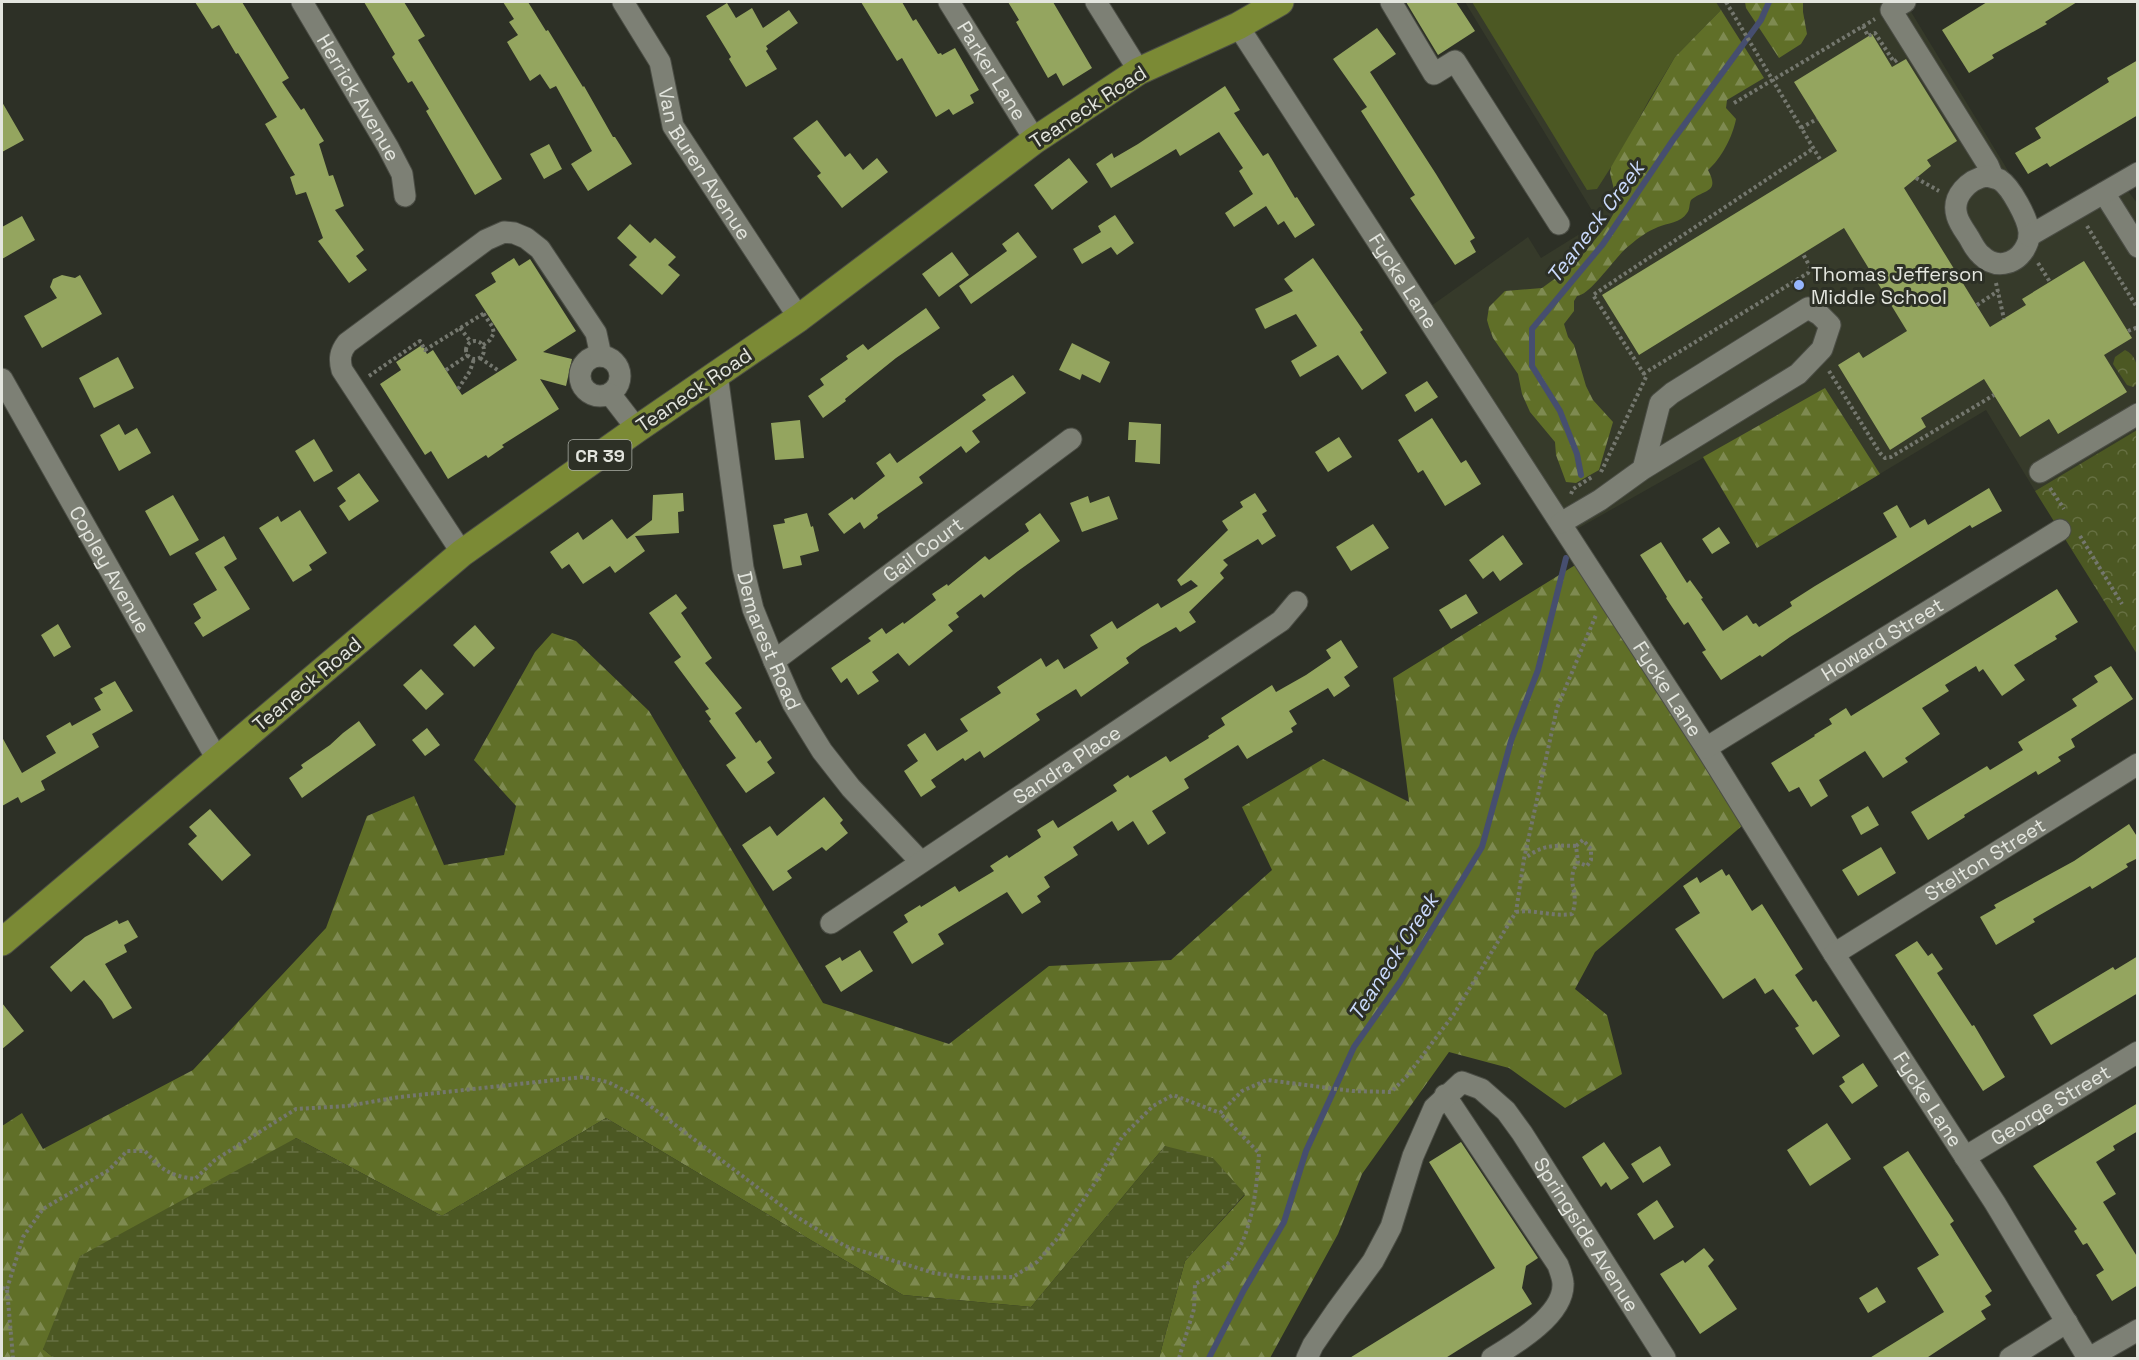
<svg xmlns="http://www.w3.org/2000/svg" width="2139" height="1360" font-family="'Space Grotesk',sans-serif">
<defs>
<pattern id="forest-firs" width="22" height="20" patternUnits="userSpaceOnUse" patternTransform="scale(1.5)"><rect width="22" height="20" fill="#606f28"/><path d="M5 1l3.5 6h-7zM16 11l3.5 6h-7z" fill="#7e8a51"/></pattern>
<pattern id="wetland-marsh" width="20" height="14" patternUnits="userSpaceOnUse" patternTransform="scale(1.5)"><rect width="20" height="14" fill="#4c5823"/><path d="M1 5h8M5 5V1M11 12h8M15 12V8" fill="none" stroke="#667042"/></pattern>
<pattern id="park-crowns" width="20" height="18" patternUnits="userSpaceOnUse" patternTransform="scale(1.5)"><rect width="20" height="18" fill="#4c5823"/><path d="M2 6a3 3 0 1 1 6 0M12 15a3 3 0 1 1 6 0" fill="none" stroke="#667042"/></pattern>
</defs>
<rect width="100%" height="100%" fill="#2d3026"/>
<path fill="#363a2a" d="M1465,2H1905L2043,228L2122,183L2137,203V430L2035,491L1986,410L1757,548L1703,458L1568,534L1424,311L1528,237L1541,258L1599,222Z"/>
<path fill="#4c5823" d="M1472,2H1716L1721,10L1675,57L1649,100L1622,150L1597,189L1587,190Z"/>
<path fill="url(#forest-firs)" d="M1745,2H1803V12L1807,34L1801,44L1779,58L1746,8Z
M1721,10L1764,78L1727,100L1726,108L1736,119C1733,136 1721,159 1708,170C1720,193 1705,189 1691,200C1689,204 1690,210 1687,213C1681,223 1667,223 1658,227C1648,231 1638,238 1630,245C1616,255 1591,295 1577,296L1574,301V311L1564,324L1568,337L1574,345L1586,386L1593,400L1613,422L1599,470L1576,483L1566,482L1556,455L1555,442L1530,412L1522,394L1518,374L1493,338L1489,327L1487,320L1489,307L1505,291L1542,288L1575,264L1607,225L1615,211L1617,202L1610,173L1611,167L1675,57Z
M1825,388L1880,474L1757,548L1703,457Z
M1585,559L1750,819L1595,952L1575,989L1607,1015L1622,1074L1565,1108L1509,1068L1449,1052L1362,1174L1338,1234L1270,1358H1159L1185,1261L1245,1195L1165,1146L1031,1307L903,1295L606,1118L442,1216L296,1138L43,1349L54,1358H2V1126L22,1113L43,1149L193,1070L326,928L367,816L414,796L444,865L504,855L516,806L474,760L535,652L552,633L576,641L649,711L823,1003L949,1044L1049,966L1171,960L1272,870L1242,807L1323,759L1409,802L1393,678Z"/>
<path fill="url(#wetland-marsh)" d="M606,1118L903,1295L1031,1307L1165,1146L1213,1158L1245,1194L1185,1261L1159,1358H54L43,1349L80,1256L296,1138L442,1216Z"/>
<path fill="url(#park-crowns)" d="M2125,350C2139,357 2138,371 2137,384L2133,387L2127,385L2113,364L2115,357Z
M2137,430V654L2035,491Z"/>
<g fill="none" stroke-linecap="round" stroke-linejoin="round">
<path stroke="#464e6f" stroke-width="6" d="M1581,475L1577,454L1560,411L1532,366V329L1603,244L1673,140L1761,20L1769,2
M1209,1358L1244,1290L1284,1222L1306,1151L1354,1047L1400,982L1482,847L1511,741L1538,670L1566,558"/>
</g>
<path fill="#94a55f" d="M195,2H242L289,78L282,82L301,110L304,108L324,141L319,144L329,176L333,175L344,206L335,210L364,250L356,256L367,270L349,283L318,241L323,238L306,192L296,195L290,177L295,175L265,124L277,117L238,53L236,54L219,25L212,29Z
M364,2H404L425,36L418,40L502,179L475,195L426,111L429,109L412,81L408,83L392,57L395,54Z
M503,2H528L546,31L548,30L583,87L584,86L613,137H615L632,164L588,191L571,164L592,151L556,86L550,89L540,74L530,81L507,42L518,35L509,22L514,19Z
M861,2H902L913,21L916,19L938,54L941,53L942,55L955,48L979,90L970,95L974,103L953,115L949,109L936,117L902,58L897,61Z
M1008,2H1053L1092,68L1063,86L1056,73L1048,78L1016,22L1019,20Z
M1406,2H1456L1475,31L1438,55Z
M1987,2H2077L2045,22L2047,24L1992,55L1994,58L1969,73L1942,30Z
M727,3L736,18L752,8L763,28L789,10L798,23L766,46L768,49L766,51L777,69L746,87L729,59L731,57L706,16Z
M1377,28L1396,54L1370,72L1436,174L1475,238L1470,241L1476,252L1455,265L1410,198L1415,195L1361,111L1367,107L1333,59Z
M1872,34L1892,67L1906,59L1957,141L1927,160L1931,166L1904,188L1990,327L2026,305L2022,299L2084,261L2132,338L2104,355L2127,392L2058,434L2049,419L2020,437L1984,379L1921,418L1926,427L1890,450L1838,365L1859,352L1863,358L1907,331L1844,228L1639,355L1602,295L1837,151L1794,82Z
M2138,60V115L2050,167L2047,163L2028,174L2015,153L2041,138L2035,128L2109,82L2107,78Z
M1225,86L1240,110L1234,113L1263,156L1268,153L1295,198L1297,197L1315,225L1295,238L1284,221L1278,225L1266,206L1234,227L1225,213L1253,194L1239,171L1243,168L1219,132L1180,156L1176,149L1111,188L1096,164L1112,153L1114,158L1138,144Z
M2,102L24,140L2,152Z
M817,120L845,157L850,153L863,170L877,158L888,172L842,208L817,176L821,173L793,138Z
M549,144L562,169L544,179L530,154Z
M1069,158L1088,182L1052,210L1034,185Z
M1115,215L1134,243L1117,255L1111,247L1082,264L1073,249L1101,232L1098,226Z
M22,216L35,240L2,259V227Z
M630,224L650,243L655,238L676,257L668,265L680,275L662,295L629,265L637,257L617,238Z
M1018,232L1037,257L971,304L959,286L1007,251L1002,244Z
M952,252L969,275L939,297L922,274Z
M514,258L519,266L530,259L576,331L543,352L572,359L566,386L540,379L559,409L502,445L504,447L488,458L486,455L448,479L431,451L425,455L380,384L401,370L396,362L422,345L427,354L433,350L462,395L517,360L475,295L496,282L491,273Z
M1313,258L1363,330L1360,332L1387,373L1362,390L1338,355L1300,377L1291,361L1317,346L1296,314L1265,329L1255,309L1293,291L1284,279Z
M62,275L75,278L80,275L102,314L42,348L24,316L57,298L50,287L53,279Z
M926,308L940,328L896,358L845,399L846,401L823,418L808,396L824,385L820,379L848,359L846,356L863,344L868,350Z
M1072,343L1110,362L1100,383L1082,374L1080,380L1059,370Z
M118,357L134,388L94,408L79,378Z
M1013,375L1026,393L972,431L980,442L966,453L961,446L919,477L923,483L877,515L878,518L864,529L860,522L844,534L828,514L852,497L854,500L885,476L876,463L890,453L897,463L986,400L982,395Z
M1427,381L1438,397L1415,412L1405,395Z
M1432,418L1461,463L1466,460L1481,484L1445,506L1423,470L1418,473L1398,440Z
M800,420L804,458L775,460L771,423Z
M1129,422L1161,424L1160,464L1135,462L1136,440H1128Z
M119,424L125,435L137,428L151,453L119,471L100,435Z
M1339,437L1352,457L1328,472L1315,452Z
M314,439L333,471L314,482L295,451Z
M359,473L379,501L349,521L339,506L346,501L337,488Z
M1989,488L2002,511L1972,528L1970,525L1790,637L1762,657L1760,655L1721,680L1702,652L1706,650L1688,622L1684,625L1666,598L1667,597L1640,555L1661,542L1687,583L1690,580L1703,598L1701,599L1723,631L1747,615L1753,624L1756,623L1759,627L1792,606L1790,602L1815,586L1897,537L1883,513L1897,505L1910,528L1925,519L1928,525Z
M683,493L684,511L678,512L679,533L635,536L645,551L615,573L610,566L583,584L569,564L562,569L550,552L578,532L583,540L612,519L627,539L652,520L653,495Z
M1255,493L1267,511L1262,514L1276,536L1262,545L1258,539L1223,560L1228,565L1220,573L1224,578L1189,612L1196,622L1180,632L1176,627L1141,647L1126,658L1129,663L1081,697L1076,689L1036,714L1040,720L984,758L980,751L965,761L963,758L931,780L936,787L921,797L904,771L918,761L907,745L925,733L937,751L968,731L960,719L1001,693L997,687L1041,658L1046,667L1058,659L1064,669L1098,648L1090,635L1112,621L1117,629L1158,603L1161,608L1198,586L1191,580L1181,586L1177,580L1228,530L1222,521L1243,507L1240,502Z
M173,495L199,540L170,556L145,511Z
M1088,496L1090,503L1109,496L1118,519L1082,532L1070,503Z
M300,510L327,553L309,565L312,570L293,582L259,528L278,516L281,522Z
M807,513L811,527L813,526L819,551L800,556L802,565L783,569L773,525L785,523L784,519Z
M1040,513L1060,541L1018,571L984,598L981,594L956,613L959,617L948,625L953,631L909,666L898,653L872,672L879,681L858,695L847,678L841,683L831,668L871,641L868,638L882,628L886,634L903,622L904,624L936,600L932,594L947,584L948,586L985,556L989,560L1029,531L1025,524Z
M1373,524L1389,548L1351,571L1336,547Z
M1719,527L1730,543L1712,554L1702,539Z
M1503,535L1523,564L1500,581L1493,571L1483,579L1469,560Z
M224,536L237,559L224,567L250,609L203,637L194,623L201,618L193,604L217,590L195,553Z
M2057,589L2078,622L2055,636L2057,639L2014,665L2025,680L2002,696L1983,669L1979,672L1976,666L1945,685L1949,691L1922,708L1940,734L1905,758L1908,762L1883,778L1865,751L1819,780L1828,796L1811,807L1799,787L1789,792L1771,763L1815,736L1814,735L1832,724L1829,719L1846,708L1851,716Z
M676,594L687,608L681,613L712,658L705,663L742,708L735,713L756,743L760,740L772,758L767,762L775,773L746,793L726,765L736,758L709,721L711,719L705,711L709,709L674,662L681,657L649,613Z
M1466,594L1478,613L1451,629L1439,610Z
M58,624L71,647L54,657L41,635Z
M475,625L495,648L474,667L453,645Z
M1341,640L1358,667L1344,677L1350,686L1334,697L1328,688L1289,711L1297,724L1291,728L1293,732L1247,759L1238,745L1184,779L1189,788L1152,811L1166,833L1148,845L1133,821L1118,831L1112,821L1073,847L1078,855L1044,877L1050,887L1037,896L1041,902L1022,914L1007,892L938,934L944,944L912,964L893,932L908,922L904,915L920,905L921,907L955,886L959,892L994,871L990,866L1007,855L1009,858L1041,837L1037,830L1053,820L1058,828L1117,791L1113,785L1128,775L1130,778L1166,756L1170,762L1209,738L1208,736L1225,725L1221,718L1272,685L1276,692L1306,675L1331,658L1326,650Z
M2111,666L2133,699L2071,739L2075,747L2058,757L2061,761L2038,775L2036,771L1964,815L1965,817L1928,840L1911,812L1987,766L1990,770L2023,750L2018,742L2077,706L2072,699L2098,682L2094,676Z
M421,669L444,694L426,710L403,685Z
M115,681L133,711L92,734L99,747L41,781L45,790L21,803L18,797L2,806V737L22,773L56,753L46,736L70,722L72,726L101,710L94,698L103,693L100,689Z
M359,721L376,745L302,798L289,778L303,768L301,765L330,745L343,733Z
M427,728L440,745L425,756L412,740Z
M824,797L843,820L840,823L848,833L826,851L822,847L787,871L792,878L773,891L742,845L770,826L777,836Z
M1868,806L1879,825L1861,835L1851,816Z
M210,809L251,855L222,881L188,844L197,836L189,827Z
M2129,824L2138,838V858L2126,864L2128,867L2092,889L2090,886L2033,919L2035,922L1996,945L1980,917L1996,908L1994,905L2074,861Z
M1881,847L1896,873L1858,896L1842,870Z
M1722,869L1726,876L1729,874L1752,911L1762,904L1803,969L1795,975L1813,1002L1816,1000L1840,1036L1813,1055L1795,1028L1799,1026L1773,989L1765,994L1755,978L1723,999L1675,929L1700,913L1683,886L1697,877L1700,883Z
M117,920L119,924L128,920L138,937L124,945L127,952L105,964L132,1008L113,1019L102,1001L84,980L71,992L50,967L85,937Z
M1917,941L1928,956L1932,953L1943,969L1937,973L1972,1026L1974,1025L2005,1077L1983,1091L1895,955Z
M860,950L873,971L841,992L825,966L840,957L842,961Z
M2138,956V993L2051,1045L2033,1015L2113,967L2115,970Z
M2,1003L24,1031L2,1049Z
M1863,1063L1878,1086L1852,1104L1839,1086L1845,1082L1842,1077Z
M2138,1103V1131L2113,1146L2115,1150L2096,1162L2116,1194L2103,1202L2138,1258V1285L2112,1301L2096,1275L2104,1270L2087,1243L2083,1245L2074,1231L2077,1229L2033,1166Z
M1827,1123L1851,1159L1810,1186L1787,1150Z
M1461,1142L1538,1258L1526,1266L1522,1288L1532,1304L1444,1359H1348L1495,1268L1429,1162Z
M1604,1142L1629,1178L1611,1190L1606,1182L1601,1187L1582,1157Z
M1660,1146L1671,1165L1643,1183L1631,1164Z
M1908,1151L1954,1221L1950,1224L1992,1291L1985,1296L1991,1305L1981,1311L1986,1319L1925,1359H1868L1944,1312L1917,1268L1939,1255L1883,1167Z
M1657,1200L1674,1227L1654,1240L1637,1214Z
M1704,1248L1714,1260L1708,1266L1737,1309L1700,1334L1660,1274L1683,1260L1685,1263Z
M1877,1287L1886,1302L1868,1313L1859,1298Z"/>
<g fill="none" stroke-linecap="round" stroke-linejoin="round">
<defs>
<g id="minor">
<path id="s1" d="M302,2L388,147L402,174L405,196"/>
<path id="s2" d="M623,2L660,62L673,126L799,318"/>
<path id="s3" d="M949,2L1035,140"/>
<path d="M1096,2L1139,71"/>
<path d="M1391,2L1434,74L1455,61L1559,224"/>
<path d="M1905,2L1891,10L1988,165L1993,177"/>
<path id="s4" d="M1238,26L1706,748L1834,954L1995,1203L2088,1358"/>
<path d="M1987,176C1991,177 1996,178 2000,180C2011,187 2028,219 2029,232C2030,238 2027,245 2024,250C2014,265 1995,269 1981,255C1975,250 1972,242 1968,236C1964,230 1959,223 1957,216C1951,196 1969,179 1987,176Z"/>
<path d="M2104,193L2138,247"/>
<path d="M2029,236L2138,173"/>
<circle cx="600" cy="376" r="20"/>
<path id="s5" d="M717,374L743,568L753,609L774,661L793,704L822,751L851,788L921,862"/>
<path id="s6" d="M2,379L218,761"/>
<path d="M610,394L637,429"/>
<path d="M2040,472L2138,414"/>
<path d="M1561,523L1600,500L1643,469L1798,374L1822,349L1830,325L1820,315L1808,308L1672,393L1660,403L1643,469"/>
<path d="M462,553L342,370C339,359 340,352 347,343L486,240L504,232L514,233L526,238L540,249L596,333L601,356"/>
<path id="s7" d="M774,661L1071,439"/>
<path id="s8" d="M1706,748L2060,530"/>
<path id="s9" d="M831,923L1281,621L1297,602"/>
<path id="s10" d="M1834,954L2138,764"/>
<path d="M1445,1095L1558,1265C1560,1271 1563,1278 1563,1284C1564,1315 1515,1344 1492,1358"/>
<path id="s11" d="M1965,1157L2138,1052"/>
<path id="s12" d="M1307,1358L1313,1345L1337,1310L1373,1261L1391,1227L1413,1156L1434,1108L1462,1082L1481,1089L1506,1111L1522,1133L1665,1358"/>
<path d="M2010,1358L2067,1322"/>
<path d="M2089,1358L2138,1330"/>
</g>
<path id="major" d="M2,942L462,553L637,429L799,318L1035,140L1139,71L1238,26L1280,2"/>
</defs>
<use href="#minor" stroke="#4b4d45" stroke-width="23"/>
<use href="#major" stroke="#4b4d45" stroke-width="29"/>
<path stroke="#74776e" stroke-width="4" stroke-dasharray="3 3" stroke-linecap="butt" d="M1726,2L1821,161
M1863,26L1868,36L1875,33L1894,62L1898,59
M1734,103L1875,19
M1801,128L1817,119
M1916,178L1939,191
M2087,226L2138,309
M2038,263L2050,282
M1996,283L2004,319
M1977,305L1998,291
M460,328L471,342
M2128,331L2138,327
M466 350a9 9 0 1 1 18 0a9 9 0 1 1-18 0Z
M483,345L490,340L494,333L492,326L483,313
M480,358L499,371
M446,370L468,355
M1829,371L1880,453L1885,458L1891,457L1994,395
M1643,374L1808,273L1810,267L1803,254
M369,376L420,341L425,350L486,312
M458,389L470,371L474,359
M1601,472L1646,377L1593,295L1814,148
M2050,488L2064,509
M1571,494L1573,489L1592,477
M2080,536L2122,604
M1576,846L1583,840L1591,849V860L1587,866L1578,862
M1516,912C1535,909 1552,917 1572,914C1581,892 1564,882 1578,862L1576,846C1553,845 1542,845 1524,859
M2,1288L7,1289L13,1358
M7,1289L23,1237L43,1209L109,1170L127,1151H145C161,1170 171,1176 195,1179L215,1160L296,1109L347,1106L400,1097L583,1077L608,1082L641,1099L795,1216L845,1246L934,1273L968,1278L1013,1277L1037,1262L1056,1240L1095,1183L1122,1137L1153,1106L1173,1095L1220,1113
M1179,1358L1194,1309L1195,1284C1204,1279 1215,1274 1224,1267C1252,1245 1257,1186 1259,1153L1220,1113L1242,1091L1267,1080L1352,1091L1391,1092L1407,1076L1454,1014L1516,912L1524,859L1557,708L1596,615"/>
<use href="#minor" stroke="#7d8075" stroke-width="21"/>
<use href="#major" stroke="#7b8a35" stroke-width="27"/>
</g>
<circle fill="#96b6fd" stroke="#2d3026" stroke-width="2" cx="1799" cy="285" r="6"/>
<g text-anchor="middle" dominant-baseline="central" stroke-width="6" stroke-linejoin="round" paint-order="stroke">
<rect fill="#2d3026" stroke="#acafa7" stroke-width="1.5" x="568.5" y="440" width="63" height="30" rx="4.5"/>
<g font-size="18" font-weight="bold" fill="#e3e5de">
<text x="600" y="455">CR 39</text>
</g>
<g font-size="20" fill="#e3e5de" stroke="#2d3026">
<text stroke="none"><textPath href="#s3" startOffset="81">Parker Lane</textPath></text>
<text stroke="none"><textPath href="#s1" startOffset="111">Herrick Avenue</textPath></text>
<text transform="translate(1088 107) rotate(-33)">Teaneck Road</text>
<text stroke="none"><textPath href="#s2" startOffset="183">Van Buren Avenue</textPath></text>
<text stroke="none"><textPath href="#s4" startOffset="304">Fycke Lane</textPath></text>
<text transform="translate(694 390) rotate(-34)">Teaneck Road</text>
<text stroke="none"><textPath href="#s7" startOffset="186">Gail Court</textPath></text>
<text stroke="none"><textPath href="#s6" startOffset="219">Copley Avenue</textPath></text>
<text stroke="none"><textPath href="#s5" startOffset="273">Demarest Road</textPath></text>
<text stroke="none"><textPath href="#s8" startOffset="207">Howard Street</textPath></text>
<text transform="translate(307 684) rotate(-40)">Teaneck Road</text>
<text stroke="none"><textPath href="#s4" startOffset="790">Fycke Lane</textPath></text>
<text stroke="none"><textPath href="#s9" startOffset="284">Sandra Place</textPath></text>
<text stroke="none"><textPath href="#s10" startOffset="178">Stelton Street</textPath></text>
<text stroke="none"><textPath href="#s4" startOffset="1276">Fycke Lane</textPath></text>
<text stroke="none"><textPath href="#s11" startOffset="100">George Street</textPath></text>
<text stroke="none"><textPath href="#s12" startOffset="522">Springside Avenue</textPath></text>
</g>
<g font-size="20" fill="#e3e5de" stroke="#2d3026" text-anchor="start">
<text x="1811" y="274">Thomas Jefferson<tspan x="1811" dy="23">Middle School</tspan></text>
</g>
<g font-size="21" font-style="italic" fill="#c9d9fb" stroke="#2d3026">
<text transform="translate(1595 222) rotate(-53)">Teaneck Creek</text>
<text transform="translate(1393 957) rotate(-57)">Teaneck Creek</text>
</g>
</g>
<rect width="2139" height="1360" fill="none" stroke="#e3e5de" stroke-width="6"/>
</svg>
